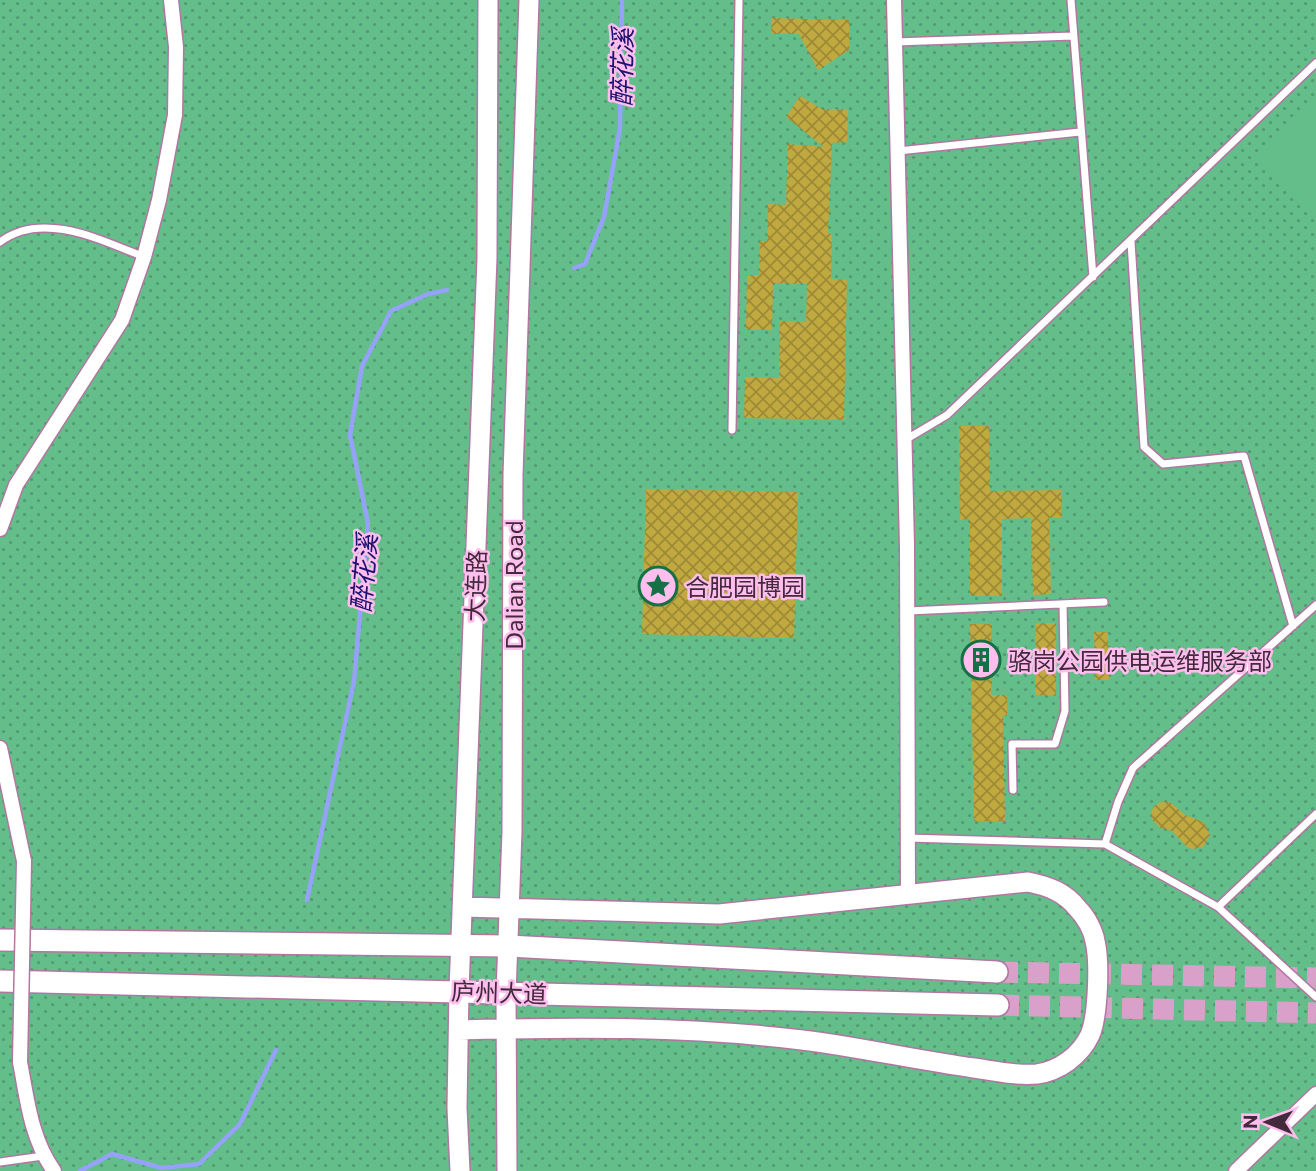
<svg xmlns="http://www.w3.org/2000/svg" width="1316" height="1171" font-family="Commissioner,'Noto Sans SC',sans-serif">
<defs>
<pattern id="park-dots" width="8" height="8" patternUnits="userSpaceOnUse" patternTransform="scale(1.75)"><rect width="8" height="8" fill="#63be8a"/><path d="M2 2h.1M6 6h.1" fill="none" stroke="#539a72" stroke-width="1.8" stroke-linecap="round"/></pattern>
<pattern id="building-cross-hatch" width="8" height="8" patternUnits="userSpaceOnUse" patternTransform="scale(1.75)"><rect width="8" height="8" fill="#c0a93f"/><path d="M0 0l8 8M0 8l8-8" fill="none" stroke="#9e8a36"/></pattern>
</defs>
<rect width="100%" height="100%" fill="#ffbeed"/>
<path fill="url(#park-dots)" d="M0,0H1316V1171H0Z"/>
<path fill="#63be8a" d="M1312,102L1316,106V222L1254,158Z"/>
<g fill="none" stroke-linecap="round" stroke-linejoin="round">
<path stroke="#96a2fa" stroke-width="4.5" d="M574,268L585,264L604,217L620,128L622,0
M307,900L354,681L368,523L350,435L362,366L391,311L428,294L447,290
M80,1171L112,1154L162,1168L199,1164L240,1124L276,1050"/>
</g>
<path fill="url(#building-cross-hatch)" d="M772,18L849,20V50L818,70L799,34H771Z
M800,96L822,109H848L847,142L832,143L828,234H832L831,279L847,280L844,420L744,418L745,377L779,378L780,321L806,322L807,284L773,283L772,330H746L747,275H759L760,241H767L768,204L786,205L788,144L824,147L786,117Z
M959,426H989L990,491L1061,490V518H1049L1051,594L1033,595L1031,518L1002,519V596H970V519L960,520Z
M646,489L798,492L794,638L642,634Z
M1036,623H1056V696L1035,695Z
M970,624H991V695H1007V716H1003L1005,821H974Z
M1094,632H1108L1109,680H1095Z
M1170,802L1185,815L1201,821L1205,824L1210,835L1203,847L1193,849L1187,847L1172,831L1161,828L1153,821L1151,813L1154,806L1162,802Z"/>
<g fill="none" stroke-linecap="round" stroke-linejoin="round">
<path stroke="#d9a0c9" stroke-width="21" stroke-dasharray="21 10" stroke-linecap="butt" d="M997,972L1316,978
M998,1005L1316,1013"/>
<defs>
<path id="lane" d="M1071,0L1093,277
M895,42L1073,36
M898,151L1080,132
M0,242C42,210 101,240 144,257
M1131,242L1144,447L1163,464L1244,456L1293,626
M732,430L739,0
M905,440L947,415L1316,63
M908,611L1104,602
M1013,790L1012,744H1055L1065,711L1063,604
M908,838L1105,844L1218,907L1316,997
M1105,844L1118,802L1133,768L1316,605
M1218,907L1316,814
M0,1162L43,1156"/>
<path id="street" d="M894,0L907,546L908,895
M0,529L16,485L122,320L144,257L159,200L175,115L176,47L171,0
M0,748L24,861
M20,1062C27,1099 31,1139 54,1171
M1236,1171L1316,1094"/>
<path id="secondary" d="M459,1030C572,1027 688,1026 802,1040C859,1047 916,1060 974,1068C994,1071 1016,1076 1037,1074C1059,1071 1080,1056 1090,1035C1098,1016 1100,962 1095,941C1093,930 1086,917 1078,909C1065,892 1048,886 1028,882L719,914L462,907
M460,1171L457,1108L459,990L487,258L488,0
M507,1171L506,994L512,832L513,475L529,0"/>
<path id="primary" d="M0,940L508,946L997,972
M0,981L998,1005"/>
</defs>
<use href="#lane" stroke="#b276a2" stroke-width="10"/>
<use href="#street" stroke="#b276a2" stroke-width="17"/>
<use href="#secondary" stroke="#b276a2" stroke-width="22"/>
<use href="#primary" stroke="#b276a2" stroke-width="24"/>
<use href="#lane" stroke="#fff" stroke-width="7"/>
<use href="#street" stroke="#fff" stroke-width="14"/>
<use href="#secondary" stroke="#fff" stroke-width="19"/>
<use href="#primary" stroke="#fff" stroke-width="21"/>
<defs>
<path id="street-bridge" d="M20,1062L24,861"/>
</defs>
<use href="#street-bridge" stroke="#b276a2" stroke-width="17" stroke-linecap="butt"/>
<use href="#street-bridge" stroke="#fff" stroke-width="14"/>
</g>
<defs>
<symbol id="sight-ring" viewBox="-11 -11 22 22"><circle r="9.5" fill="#ffbeed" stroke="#157145" stroke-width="1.5"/><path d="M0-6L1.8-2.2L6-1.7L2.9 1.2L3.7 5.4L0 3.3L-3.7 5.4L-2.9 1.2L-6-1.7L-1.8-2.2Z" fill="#157145"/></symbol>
<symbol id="building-ring" viewBox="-11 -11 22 22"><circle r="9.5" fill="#ffbeed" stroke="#157145" stroke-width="1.5"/><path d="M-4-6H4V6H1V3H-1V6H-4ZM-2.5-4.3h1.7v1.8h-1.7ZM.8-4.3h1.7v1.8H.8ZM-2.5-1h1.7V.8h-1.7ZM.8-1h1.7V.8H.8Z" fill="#157145"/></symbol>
</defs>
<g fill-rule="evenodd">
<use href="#sight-ring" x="636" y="564" width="44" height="44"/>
<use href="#building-ring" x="959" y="638" width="44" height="44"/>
</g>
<g text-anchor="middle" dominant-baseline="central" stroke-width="5" stroke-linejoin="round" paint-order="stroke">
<g font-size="24" fill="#42293b" stroke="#ffbeed">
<text transform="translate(513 585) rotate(-90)">Dalian Road</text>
<text transform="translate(475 586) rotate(-88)">大连路</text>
<text transform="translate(499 992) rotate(2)">庐州大道</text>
</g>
<g font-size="24" fill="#42293b" stroke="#ffbeed" text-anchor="start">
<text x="685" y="586">合肥园博园</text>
<text x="1008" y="660">骆岗公园供电运维服务部</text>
</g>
<g font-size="26" font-style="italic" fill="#1e1170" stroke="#ffbeed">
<text transform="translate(621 67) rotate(-89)">醉花溪</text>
<text transform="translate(363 573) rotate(-85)">醉花溪</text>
</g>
</g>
<g transform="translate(1267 1122) rotate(271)" stroke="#ffbeed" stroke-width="5" paint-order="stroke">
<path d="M0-5L12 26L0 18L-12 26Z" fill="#42293b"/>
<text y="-10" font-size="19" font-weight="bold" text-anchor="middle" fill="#42293b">N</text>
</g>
</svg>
